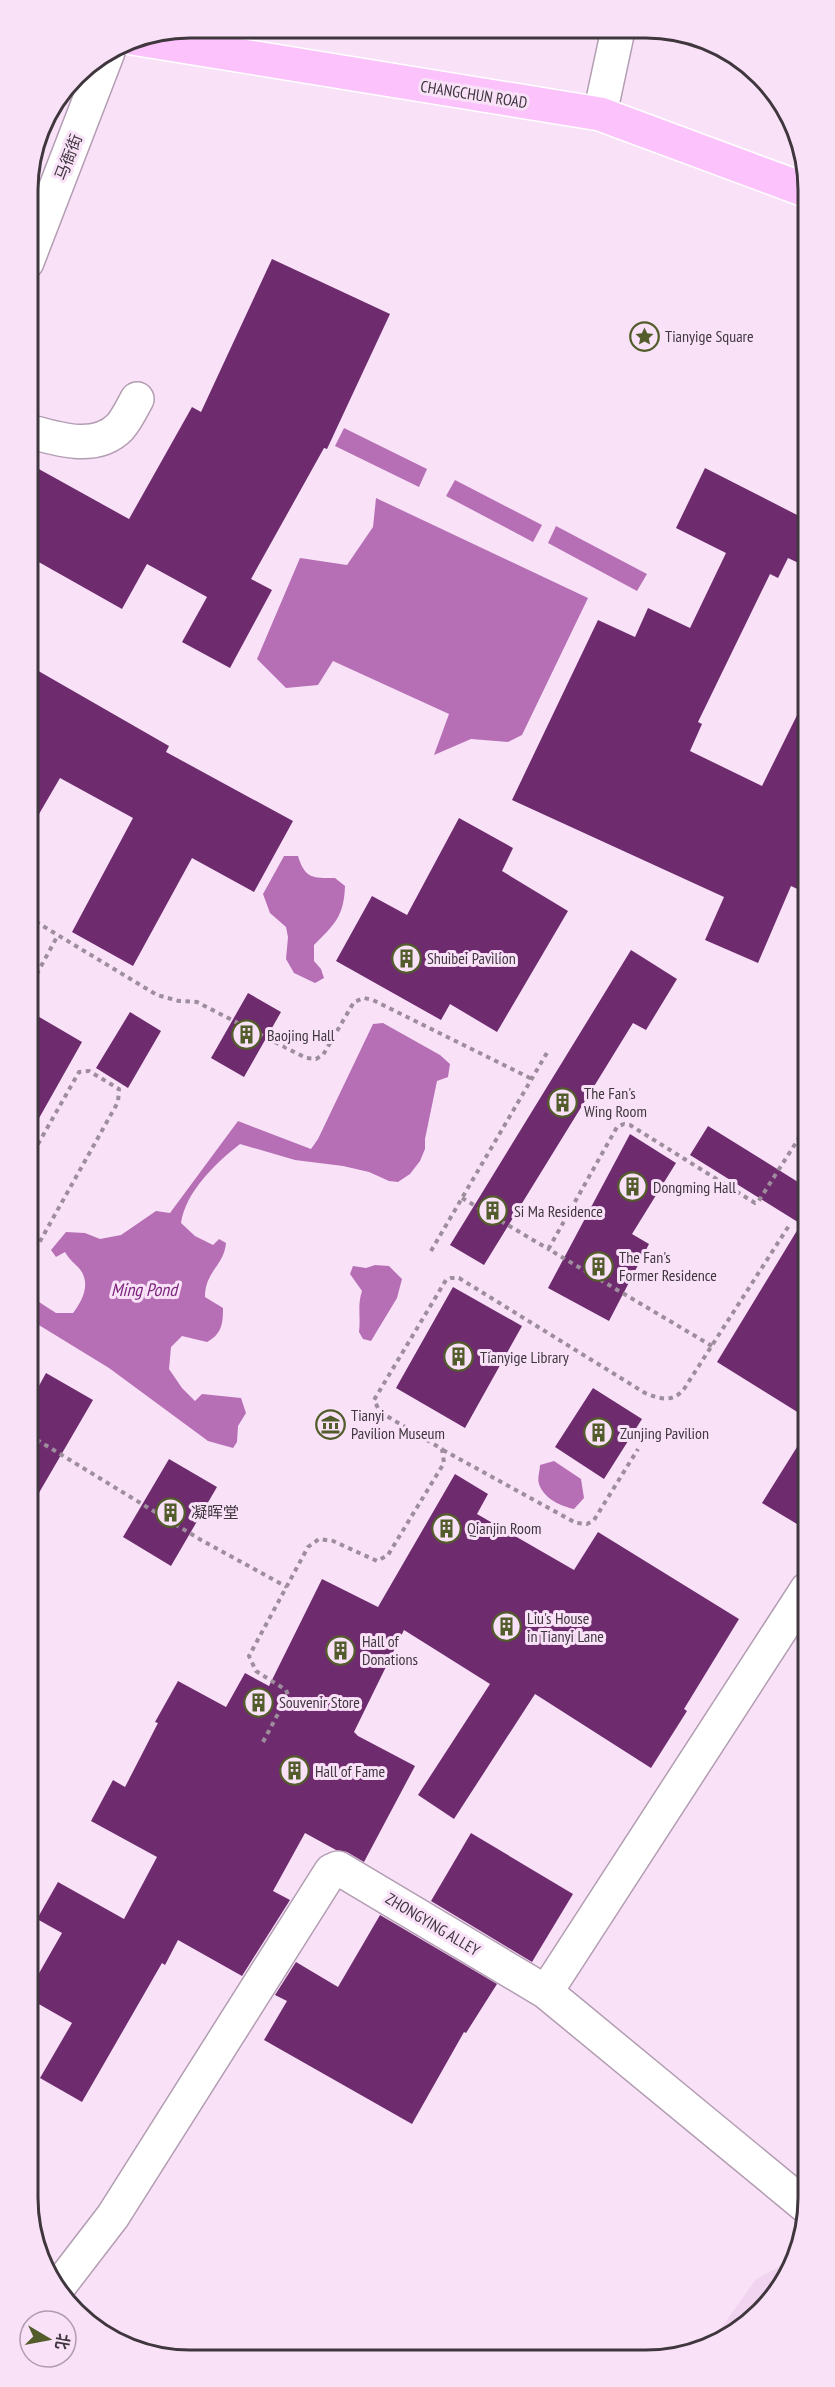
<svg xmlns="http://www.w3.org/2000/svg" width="835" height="2387" font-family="'PT Sans Narrow','Noto Sans SC',sans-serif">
<rect width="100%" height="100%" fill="#f9e2f8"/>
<path fill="#f1d4f0" d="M46,114L31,197L27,206V179Z
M796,2258L768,2304L727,2338L709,2345L756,2279Z"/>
<path fill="#b66fb5" d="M344,428L427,469L419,487L335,446Z
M455,480L542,525L533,542L446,496Z
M376,498L588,598L522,735L508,742L471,739L434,755L449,714L333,661L318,685L286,688L257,659L300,558L347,565L373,527Z
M556,526L647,574L637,591L548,543Z
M284,856H298C305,879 313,878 335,878L345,886C344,916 335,924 314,945V961L321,969L324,978L315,983L294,973L286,959L288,937L286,927L270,913L263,894Z
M383,1023L440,1055L450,1064L448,1077L437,1081L425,1139V1149L420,1161L410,1174L398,1182L389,1181L369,1172L343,1166L295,1160L240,1144C216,1163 186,1191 181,1223L195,1236L213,1245L219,1239L226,1243C224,1266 205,1271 205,1297L223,1308C223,1323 222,1334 207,1342L182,1336L171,1347L169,1369L182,1388L195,1401L202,1394L241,1398L246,1413L238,1426L237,1442L233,1448L208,1441L109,1368L29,1319V1302H39L56,1313H73C83,1300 92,1282 78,1267C73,1262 69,1259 65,1252L56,1257L51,1250L66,1232L85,1233L100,1239L121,1235L156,1211L170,1213L238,1121L311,1149L318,1139L373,1024Z
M375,1265L389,1266L402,1279L397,1298L371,1341L363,1339L359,1332C361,1317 357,1306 362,1291L350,1274L353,1266L366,1268Z
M554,1461L581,1479L584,1498L574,1509C561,1506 544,1499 539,1484C537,1479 540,1470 540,1465Z"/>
<path fill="#6e2c6f" d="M272,259L390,314L327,449L324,448L251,579L272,590L230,668L182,642L207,597L147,564L122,609L28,556V463L129,519L192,407L201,412Z
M705,468L805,519V566L788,558L778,578L770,574L698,722L702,724L690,751L762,786L806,697V893L791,886L758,963L705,940L724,897L512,800L598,620L635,637L648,608L690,628L726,553L676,528Z
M28,665L169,746L166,752L293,821L254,892L192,858L133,966L72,932L133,818L60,778L28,833Z
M459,818L513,848L502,871L568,911L497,1032L450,1004L441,1020L336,961L372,896L407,915Z
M631,950L677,979L646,1030L633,1023L484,1265L450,1245Z
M248,993L281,1012L244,1077L211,1058Z
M29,1011L82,1042L29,1136Z
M130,1012L161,1031L128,1088L96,1068Z
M708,1126L806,1187L807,1418L717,1362L801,1224L690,1155Z
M630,1134L676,1163L632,1234L649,1244L609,1321L548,1288Z
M453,1287L522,1326L465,1428L396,1388Z
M46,1373L93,1400L29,1510V1404Z
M593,1388L642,1419L604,1479L555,1447Z
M807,1431V1530L762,1503Z
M169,1459L217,1487L171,1566L123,1537Z
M455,1474L488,1494L477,1514L574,1570L598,1532L739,1619L684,1709L687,1711L651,1768L535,1694L454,1819L418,1795L490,1684L404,1630L354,1732L358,1736L415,1766L364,1862L347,1852L336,1850L305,1833L273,1891L290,1900L242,1976L178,1940L165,1965L162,1963L82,2102L40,2078L72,2023L30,1999V1989L62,1933L37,1919L58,1882L124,1919L157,1857L91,1821L113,1780L125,1787L158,1723L155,1722L178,1681L226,1707L245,1673L269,1686L322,1579L378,1607Z
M471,1833L573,1894L532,1962L431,1901Z
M380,1915L497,1984L466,2033L464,2032L412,2124L264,2040L287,2001L275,1995L296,1962L338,1987Z"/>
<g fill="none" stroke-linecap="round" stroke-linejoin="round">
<defs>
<path id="minor" d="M600,114L618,30
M27,262L108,52
M28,431C57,439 96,452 120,427C127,419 132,408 137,399
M546,1992L808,2208
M60,2285L113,2216L331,1871L338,1868L546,1992L807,1589"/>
<path id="major" d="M132,38L600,114L805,190"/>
</defs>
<use href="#minor" stroke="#b39db2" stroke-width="36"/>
<use href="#major" stroke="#fff" stroke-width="36"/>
<path stroke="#9e8d9d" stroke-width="4" stroke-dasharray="4.5 4.5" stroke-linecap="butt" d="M28,917L157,995L179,1001L197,1002L306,1058L316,1059L323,1055L354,1002L364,998L373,1000L532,1079
M28,990L58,935
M29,1160L79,1072L89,1071L119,1089L118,1102L29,1261
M462,1198L550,1250
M431,1251L548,1051
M712,1346L555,1253L549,1248L617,1127L624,1124L630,1125L755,1203L758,1202L806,1127
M29,1435L201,1540L287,1587
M443,1450L576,1523L587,1524L594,1520L638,1449
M263,1742L288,1695L286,1690L256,1671L249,1656L308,1547L319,1539L333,1541L377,1561L388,1555L444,1463L442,1449L380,1412L374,1400L446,1280L451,1278H459L645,1393C660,1399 673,1403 684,1389L790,1224"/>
<use href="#minor" stroke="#fff" stroke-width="33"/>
<use href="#major" stroke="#fcc2fb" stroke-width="33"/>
</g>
<defs>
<symbol id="sight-ring" viewBox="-11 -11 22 22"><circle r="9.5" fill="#f9e2f8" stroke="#535c2b" stroke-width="1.5"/><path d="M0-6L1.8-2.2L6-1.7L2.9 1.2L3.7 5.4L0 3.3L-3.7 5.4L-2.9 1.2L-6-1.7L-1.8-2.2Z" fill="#535c2b"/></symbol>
<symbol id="building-ring" viewBox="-11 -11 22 22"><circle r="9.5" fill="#f9e2f8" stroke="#535c2b" stroke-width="1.5"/><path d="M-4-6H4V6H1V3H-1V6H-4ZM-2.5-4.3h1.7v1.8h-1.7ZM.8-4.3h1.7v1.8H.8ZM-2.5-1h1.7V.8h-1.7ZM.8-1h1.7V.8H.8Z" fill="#535c2b"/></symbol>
<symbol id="museum-ring" viewBox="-11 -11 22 22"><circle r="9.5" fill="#f9e2f8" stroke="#535c2b" stroke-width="1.5"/><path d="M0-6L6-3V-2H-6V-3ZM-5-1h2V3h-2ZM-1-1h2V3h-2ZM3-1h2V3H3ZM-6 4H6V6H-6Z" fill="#535c2b"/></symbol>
</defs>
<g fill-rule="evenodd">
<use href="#sight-ring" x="628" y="320" width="33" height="33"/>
<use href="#building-ring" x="390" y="942" width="33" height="33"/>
<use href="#building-ring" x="230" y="1018" width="33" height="33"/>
<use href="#building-ring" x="546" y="1086" width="33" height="33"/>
<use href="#building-ring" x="616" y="1170" width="33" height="33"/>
<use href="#building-ring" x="476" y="1194" width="33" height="33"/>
<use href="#building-ring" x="582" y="1250" width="33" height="33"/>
<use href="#building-ring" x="442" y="1340" width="33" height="33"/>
<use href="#museum-ring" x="314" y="1408" width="33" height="33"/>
<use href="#building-ring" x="582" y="1416" width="33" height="33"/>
<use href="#building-ring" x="154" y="1496" width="33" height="33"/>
<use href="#building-ring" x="430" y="1512" width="33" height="33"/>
<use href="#building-ring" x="490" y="1610" width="33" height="33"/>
<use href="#building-ring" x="324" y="1634" width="33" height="33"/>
<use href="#building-ring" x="242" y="1686" width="33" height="33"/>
<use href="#building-ring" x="278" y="1754" width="33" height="33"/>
</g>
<g text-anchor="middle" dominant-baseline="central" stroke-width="6" stroke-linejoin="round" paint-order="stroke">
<g font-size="16" fill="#3f363e" stroke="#f9e2f8">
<text transform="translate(474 94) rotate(9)">CHANGCHUN ROAD</text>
<text transform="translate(68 157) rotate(-69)">马衙街</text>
<text transform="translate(433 1924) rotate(31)">ZHONGYING ALLEY</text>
</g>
<g font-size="16" fill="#3f363e" stroke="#f9e2f8" text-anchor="start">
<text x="665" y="336">Tianyige Square</text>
<text x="427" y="958">Shuibei Pavilion</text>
<text x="267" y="1035">Baojing Hall</text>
<text x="584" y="1093">The Fan's<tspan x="584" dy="18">Wing Room</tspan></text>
<text x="653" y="1187">Dongming Hall</text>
<text x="514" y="1211">Si Ma Residence</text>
<text x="619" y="1257">The Fan's<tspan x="619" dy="18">Former Residence</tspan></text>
<text x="480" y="1357">Tianyige Library</text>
<text x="351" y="1415">Tianyi<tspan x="351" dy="18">Pavilion Museum</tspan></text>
<text x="620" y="1433">Zunjing Pavilion</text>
<text x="191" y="1512">凝晖堂</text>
<text x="467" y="1528">Qianjin Room</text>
<text x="527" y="1618">Liu's House<tspan x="527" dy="18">in Tianyi Lane</tspan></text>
<text x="362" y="1641">Hall of<tspan x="362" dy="18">Donations</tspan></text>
<text x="279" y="1702">Souvenir Store</text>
<text x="315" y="1771">Hall of Fame</text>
</g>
<g font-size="18" font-style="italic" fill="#7b257c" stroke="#f9e2f8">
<text x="144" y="1289">Ming Pond</text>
</g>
</g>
<path d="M0 0H835V2387H0ZM190 38H646A152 152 0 0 1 798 190V2198A152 152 0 0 1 646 2350H190A152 152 0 0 1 38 2198V190A152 152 0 0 1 190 38Z" fill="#f9e2f8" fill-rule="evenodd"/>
<path fill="none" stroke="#3f363e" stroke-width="3" d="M190 38H646A152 152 0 0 1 798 190V2198A152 152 0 0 1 646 2350H190A152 152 0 0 1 38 2198V190A152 152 0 0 1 190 38Z"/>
<g transform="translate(48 2339) rotate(100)"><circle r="28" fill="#f9e2f8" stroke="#af9dae" stroke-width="1.5"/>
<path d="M0-4.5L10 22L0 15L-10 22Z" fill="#535c2b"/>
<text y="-9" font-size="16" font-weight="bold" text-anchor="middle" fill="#3f363e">北</text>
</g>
</svg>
